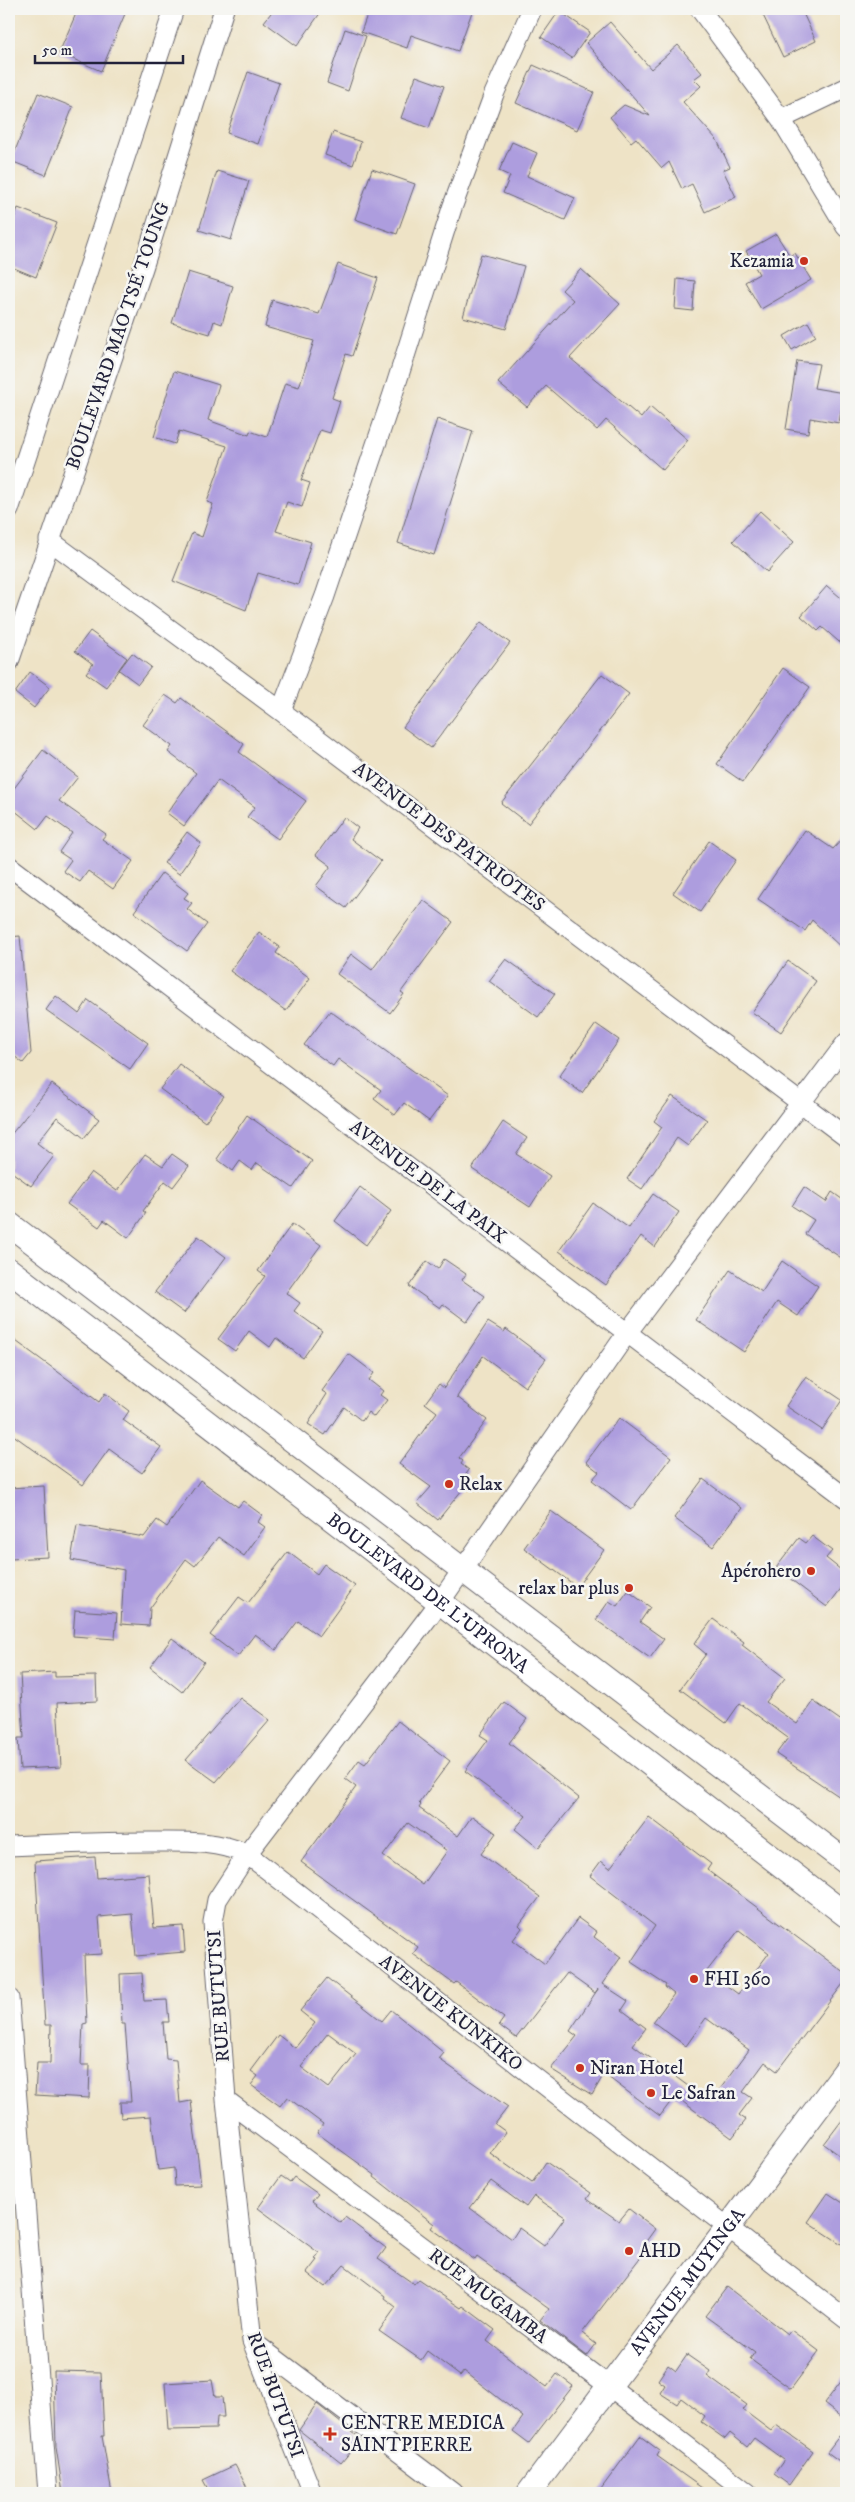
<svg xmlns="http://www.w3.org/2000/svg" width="855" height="2502" font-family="'IM FELL DW Pica',serif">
<rect width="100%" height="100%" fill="#f6f6f2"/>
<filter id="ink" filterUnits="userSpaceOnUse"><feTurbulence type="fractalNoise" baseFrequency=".02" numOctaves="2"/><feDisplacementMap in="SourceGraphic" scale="10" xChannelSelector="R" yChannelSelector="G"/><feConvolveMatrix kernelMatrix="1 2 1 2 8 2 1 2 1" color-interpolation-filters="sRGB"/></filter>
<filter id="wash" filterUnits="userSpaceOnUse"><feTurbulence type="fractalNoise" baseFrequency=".0096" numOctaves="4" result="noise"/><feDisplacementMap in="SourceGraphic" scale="20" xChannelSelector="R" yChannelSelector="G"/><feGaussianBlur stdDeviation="1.12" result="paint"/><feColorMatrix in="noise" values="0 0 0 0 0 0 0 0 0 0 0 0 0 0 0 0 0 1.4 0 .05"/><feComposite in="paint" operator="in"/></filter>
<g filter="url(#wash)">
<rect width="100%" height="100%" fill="#eee3c6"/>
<g id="blocks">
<path fill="#ad9dde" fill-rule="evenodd" d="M78,9H127L101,71L59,53Z
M274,9H323L297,46L264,22Z
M369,9H473L458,51L411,35L407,48L361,32Z
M760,9H801L816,41L783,57Z
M559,11L590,32L572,58L541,37Z
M610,22L651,69L678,45L702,73L694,79L701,86L683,102L717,140L730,167L723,170L736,197L705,212L692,184L682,189L669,162L662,168L636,138L631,142L610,117L624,105L650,116L586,43Z
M345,29L366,36L348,91L327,83Z
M533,65L594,92L577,130L516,103Z
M248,72L279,83L258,144L227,133Z
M416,76L444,86L429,128L401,118Z
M38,93L73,107L46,175L11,161Z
M333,132L361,142L353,165L325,155Z
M512,142L537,153L527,176L575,198L565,220L503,193L510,176L499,171Z
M372,169L415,184L397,234L355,219Z
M217,171L249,181L231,240L199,230Z
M18,208L57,223L36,277L9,266V231Z
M776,234L790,256L795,253L811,280L761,309L745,282L759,274L746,251Z
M481,254L524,266L506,329L463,317Z
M338,264L378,278L352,356L346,354L332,398L340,401L330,433L320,430L301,480L310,483L302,507L287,502L276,531L311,542L298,585L258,573L246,610L173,581L192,533L202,537L213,504L207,502L227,446L179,431L175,444L154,437L174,371L219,385L208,420L249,435L250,431L267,437L285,383L299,387L314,341L265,327L272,300L319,314Z
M581,269L620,304L570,358L641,418L650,407L688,440L663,470L606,420L597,430L546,386L527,407L498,383L573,300L562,290Z
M188,272L233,286L222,324L214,321L210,334L172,323Z
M677,279L695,281L693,311L675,309Z
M808,322L816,336L792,350L784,336Z
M797,361L819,364L814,388L844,393L839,423L810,418L808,433L786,429Z
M437,419L473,431L434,555L398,543Z
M760,511L794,542L767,572L733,541Z
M827,586L846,602V648L822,627L818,631L801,616Z
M481,622L510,643L431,748L403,727Z
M90,631L127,658L106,687L86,673L93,664L75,651Z
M132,653L151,667L138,684L119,670Z
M783,668L810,687L743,782L717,764Z
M30,672L50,687L34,708L15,693Z
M602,674L629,694L528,824L501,803Z
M165,695L177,703L181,698L244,744L239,752L306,801L278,839L247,817L255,807L218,780L184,826L167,813L196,773L168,752L172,746L143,725Z
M43,750L78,777L59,801L106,834L102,839L133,861L113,889L88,871L80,882L63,871L71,860L59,852L72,833L48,816L38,829L9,806V795Z
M344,817L358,828L351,839L381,861L346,908L316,886L331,866L316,855Z
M805,830L833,849L846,835V952L812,920L805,931L758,899Z
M187,832L201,843L179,874L164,863Z
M709,841L736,860L700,912L673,893Z
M162,873L188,893L184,898L192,903L187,909L207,924L187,951L134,912Z
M423,900L453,922L401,992L404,994L390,1013L337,974L351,954L372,970Z
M259,932L280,947L276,953L310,978L286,1011L230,971Z
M20,936L31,1053L23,1063L9,1052V937Z
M506,959L555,994L538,1017L489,981Z
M788,961L816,981L781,1032L752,1012Z
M56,996L79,1014L88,1000L148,1043L130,1069L46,1010Z
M330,1011L448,1096L429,1121L404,1103L395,1115L374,1099L381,1090L338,1059L333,1066L304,1045Z
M596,1024L619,1040L582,1093L559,1076Z
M179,1064L224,1096L205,1122L160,1089Z
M52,1084L99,1119L84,1138L57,1117L37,1143L54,1156L31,1186L9,1170V1137Z
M672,1096L707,1120L688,1146L677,1138L642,1189L627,1179L662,1127L654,1121Z
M247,1115L312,1161L293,1188L257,1163L252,1170L240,1161L233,1171L217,1159Z
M503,1122L527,1138L516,1154L550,1176L530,1207L472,1169Z
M145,1154L163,1166L172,1154L189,1166L173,1187L165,1181L143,1211L146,1213L128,1238L104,1220L99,1227L67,1204L91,1172L117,1191Z
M360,1187L391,1211L366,1245L335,1221Z
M804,1187L826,1202L832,1192L846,1202V1261L805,1234L814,1220L792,1206Z
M653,1194L679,1212L655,1247L641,1236L606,1285L559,1251L593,1203L629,1228Z
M292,1224L321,1245L286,1293L300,1303L294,1311L322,1331L303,1358L276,1338L270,1347L249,1331L235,1351L218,1339L265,1276L258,1271Z
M198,1236L226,1257L184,1313L155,1292Z
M444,1259L466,1274L462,1280L485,1296L467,1322L443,1304L440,1308L409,1286L427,1261L438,1269Z
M782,1261L818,1286L798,1316L777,1302L744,1352L696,1320L730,1270L762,1292Z
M488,1322L504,1332L506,1329L546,1359L525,1387L483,1356L457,1397L487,1420L459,1458L463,1461L461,1464L469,1470L461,1482L466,1485L438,1520L417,1503L431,1487L399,1464L437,1412L425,1403L439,1384L444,1388Z
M9,1336L99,1402L105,1393L129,1411L123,1420L161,1447L142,1473L109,1449L83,1485L9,1432Z
M349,1354L374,1373L369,1380L383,1391L380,1395L387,1400L374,1417L368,1412L362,1421L344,1407L325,1435L308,1424L327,1394L322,1391Z
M806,1376L842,1400L822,1430L786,1406Z
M619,1418L671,1457L631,1510L592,1480L599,1472L586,1462Z
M703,1479L742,1508L713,1547L674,1518Z
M200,1480L238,1507L243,1501L262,1515L258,1522L265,1527L244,1556L218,1537L195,1566L186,1559L150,1608L149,1626L121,1624L124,1570L71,1560L77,1525L144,1537L157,1520L167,1527Z
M44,1486L48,1557L11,1559L9,1488Z
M551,1511L604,1550L577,1587L524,1548Z
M812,1536L832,1551L826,1558L846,1574V1582L827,1607L776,1568L799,1538L806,1543Z
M288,1552L317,1574L324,1564L355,1586L319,1636L298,1621L276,1650L255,1634L238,1656L210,1635L239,1597L248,1603Z
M628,1591L650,1607L640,1622L664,1639L650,1658L596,1620L609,1601L617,1606Z
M75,1610L117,1613L115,1639L73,1636Z
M713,1619L744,1642L742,1645L785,1678L766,1702L797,1724L813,1701L846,1724V1801L776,1754L788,1738L740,1703L726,1723L680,1689L706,1654L694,1644Z
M172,1638L204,1662L182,1692L150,1667Z
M55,1672V1677L96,1676L97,1701L57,1703L61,1767L20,1769L18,1738H24L20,1674Z
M240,1698L270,1720L216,1782L186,1760Z
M504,1702L527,1719L509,1743L579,1798L538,1848L515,1829L526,1816L465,1771L488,1740L480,1735Z
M398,1721L450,1761L419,1803L421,1805L419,1808L458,1836L472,1816L496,1833L481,1854L540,1897L519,1925L522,1928L513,1940L545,1964L578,1918L597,1932L594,1937L621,1957L602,1984L628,2001L622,2010L646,2028L633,2045L700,2095L702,2093L712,2100L749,2050L706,2018L686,2046L653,2022L674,1994L665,1987L666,1985L631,1962L655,1926L590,1876L601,1861L610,1868L649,1817L711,1864L707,1870L846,1974V1980L777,2071L765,2062L743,2092L752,2098L739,2115L746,2120L732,2138L675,2096L660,2116L604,2074L592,2095L551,2069L577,2036L570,2031L598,1989L595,1993L567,1973L516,2038L499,2025L504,2018L456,1982L454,1984L413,1954L418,1947L301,1862L356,1787L345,1779L359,1760L365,1764ZM408,1823L447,1851L423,1885L383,1856ZM739,1930L769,1953L738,1994L707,1971Z
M95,1857L97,1878L149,1874L154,1928L183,1926L185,1952L136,1956L132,1914L99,1917L102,1954L84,1955L87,2023L83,2024L81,2065H90L89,2098L35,2095L37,2063H50L51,2025H45L35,1861Z
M142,1973L144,2001L167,2000L169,2022H163L166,2059L176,2060L180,2103L191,2101L201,2185L175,2186L174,2168L158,2170L151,2116L121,2118L120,2102H131L125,2024H122L120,1974Z
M327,1978L382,2021L391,2010L444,2053L439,2059L508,2107L495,2124L506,2132L490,2153L532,2183L546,2162L591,2193L587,2199L619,2221L629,2209L655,2229L642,2247L646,2250L582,2333L596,2344L587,2356L540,2320L549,2309L477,2257L475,2260L431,2228L434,2224L374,2177L375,2175L317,2133L323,2124L287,2097L280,2106L251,2085L258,2076L251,2071L278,2035L295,2048L315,2023L300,2011ZM328,2033L356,2054L329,2088L301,2067ZM491,2181L526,2207L534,2196L565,2217L544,2246L519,2228L512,2239L470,2208Z
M846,2115V2160L824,2144Z
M281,2176L290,2182L294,2177L318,2194L312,2201L341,2223L345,2217L386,2248L378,2259L414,2284L418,2279L461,2308L463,2306L495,2330L487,2341L547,2387L557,2374L573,2386L529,2443L513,2431L523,2417L464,2371L460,2376L427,2351L421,2360L379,2331L396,2307L384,2298L385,2296L344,2265L325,2287L307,2273L317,2260L315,2259L319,2253L258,2208Z
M828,2193L846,2205V2247L808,2222Z
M727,2287L788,2334L791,2330L819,2351L791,2389L750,2359L755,2352L705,2316Z
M687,2355L710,2371L707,2376L747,2405L743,2410L771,2431L776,2425L813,2451L789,2485L774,2474L784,2460L754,2438L747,2447L730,2433L725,2439L701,2422L705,2416L681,2398L677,2404L660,2393L665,2385L658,2380L668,2365L676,2371Z
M54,2371L101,2372L104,2436H102L112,2493H63L56,2447Z
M846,2375V2421L824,2404Z
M212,2380L215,2397H222L224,2417H217L216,2429L168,2430L165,2383Z
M317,2404L361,2439L341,2463L299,2430Z
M846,2427V2466L827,2452Z
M640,2436L660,2451L657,2456L709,2493H598Z
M235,2465L250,2493H210L203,2480Z"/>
</g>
</g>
<g filter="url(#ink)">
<use href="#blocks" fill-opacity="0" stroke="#69666c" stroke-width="1"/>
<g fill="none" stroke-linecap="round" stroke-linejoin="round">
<defs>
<path id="minor" d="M700,9L781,119L846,227
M781,119L846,88
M9,510L174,9
M49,540L281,711L846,1137
M9,662L143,268L224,9
M281,711L325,596L393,394L452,208L494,94L532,9
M9,866L846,1498
M9,1846C56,1844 103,1842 150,1842C184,1842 215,1840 247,1854L846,2319
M9,1998L48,2493
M226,2100L609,2386L748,2493
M253,2342L453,2493
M312,2493L252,2341L226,2100L213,1922L217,1900L247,1854L440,1602L627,1333L846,1043"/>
<g id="tertiary">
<path d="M9,1224L846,1862"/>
<path id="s1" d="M9,1270L846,1915"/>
<path id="s2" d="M529,2493L846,2070"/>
</g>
</defs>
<use href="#minor" stroke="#69666c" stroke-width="21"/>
<use href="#tertiary" stroke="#69666c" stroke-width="26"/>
<use href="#minor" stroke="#fff" stroke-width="19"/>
<use href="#tertiary" stroke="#fff" stroke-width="24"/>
</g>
</g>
<g fill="#c8321e" stroke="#f6f6f2" stroke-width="2">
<circle cx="804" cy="261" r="5"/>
<circle cx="449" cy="1484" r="5"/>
<circle cx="811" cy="1571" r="5"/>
<circle cx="629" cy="1588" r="5"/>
<circle cx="694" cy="1979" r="5"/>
<circle cx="580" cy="2068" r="5"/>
<circle cx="651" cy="2093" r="5"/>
<circle cx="629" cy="2251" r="5"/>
<path d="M327.5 2426.5h5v5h5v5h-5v5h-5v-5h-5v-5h5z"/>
</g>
<g text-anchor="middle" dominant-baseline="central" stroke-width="5" stroke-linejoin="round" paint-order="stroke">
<g font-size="19" fill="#22223b" stroke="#f6f6f2" text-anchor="start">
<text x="794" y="261" text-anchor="end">Kezamia</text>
<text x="459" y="1484">Relax</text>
<text x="801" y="1571" text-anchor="end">Apérohero</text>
<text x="619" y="1588" text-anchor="end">relax bar plus</text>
<text x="704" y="1979">FHI 360</text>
<text x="590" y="2068">Niran Hotel</text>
<text x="661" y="2093">Le Safran</text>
<text x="639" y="2251">AHD</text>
<text x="341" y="2423">CENTRE MEDICA<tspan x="341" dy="22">SAINTPIERRE</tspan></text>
</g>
<g font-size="19" fill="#22223b" stroke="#f6f6f2">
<text transform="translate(118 336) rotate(-71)">BOULEVARD MAO TSÉ TOUNG</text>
<text transform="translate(449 837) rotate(37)">AVENUE DES PATRIOTES</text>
<text transform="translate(428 1182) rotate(37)">AVENUE DE LA PAIX</text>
<text stroke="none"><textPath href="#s1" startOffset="529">BOULEVARD DE L'UPRONA</textPath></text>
<text transform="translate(219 1996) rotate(-94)">RUE BUTUTSI</text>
<text transform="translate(451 2013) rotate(38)">AVENUE KUNKIKO</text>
<text stroke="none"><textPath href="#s2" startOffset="264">AVENUE MUYINGA</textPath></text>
<text transform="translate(488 2296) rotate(37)">RUE MUGAMBA</text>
<text transform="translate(275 2395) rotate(70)">RUE BUTUTSI</text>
</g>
</g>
<rect width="855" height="2502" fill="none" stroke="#f6f6f2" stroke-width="30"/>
<path d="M35 55v8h148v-8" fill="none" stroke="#22223b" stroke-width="2.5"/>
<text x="42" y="55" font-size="15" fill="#22223b" stroke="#f6f6f2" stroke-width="4" paint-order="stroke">50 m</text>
</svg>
